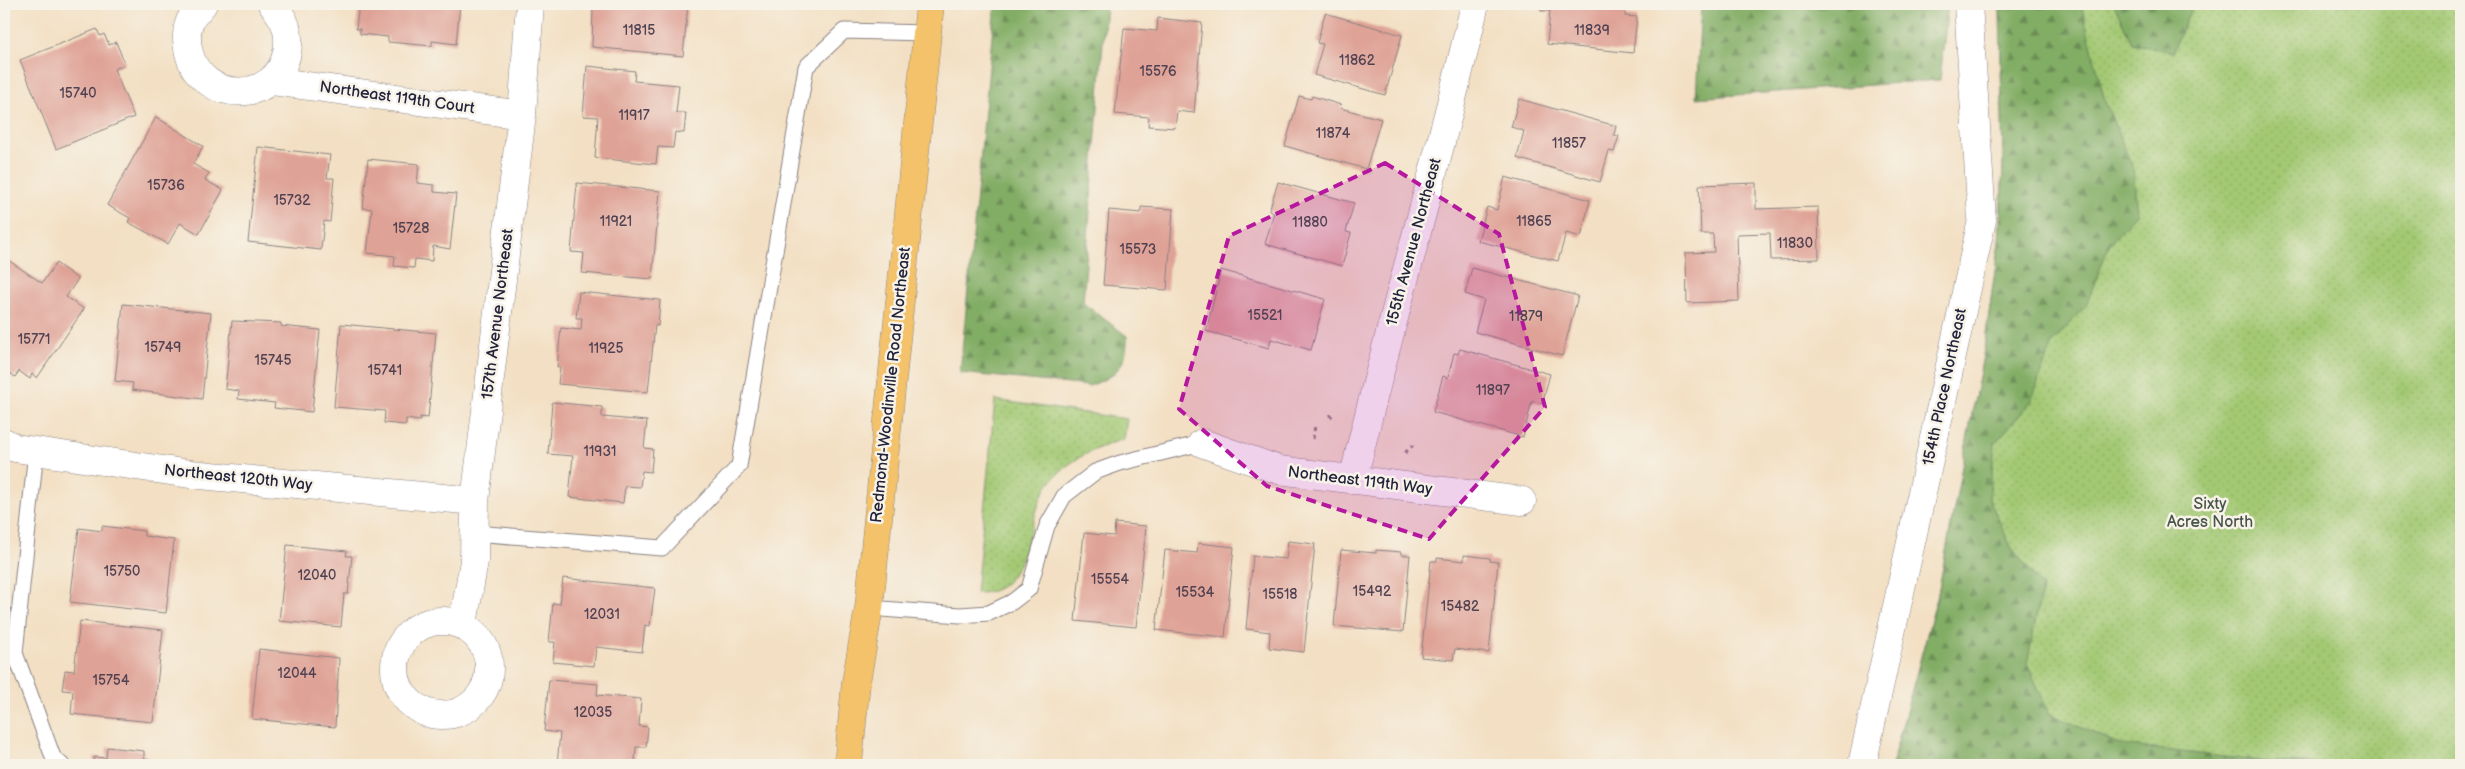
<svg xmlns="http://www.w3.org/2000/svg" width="2465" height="769" font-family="'Balsamiq Sans',sans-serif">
<defs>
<pattern id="grass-dots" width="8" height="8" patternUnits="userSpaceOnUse" patternTransform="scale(1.25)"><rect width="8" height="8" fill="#a3c973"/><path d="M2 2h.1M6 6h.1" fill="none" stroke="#8cac64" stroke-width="1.8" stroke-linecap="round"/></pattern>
<pattern id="forest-firs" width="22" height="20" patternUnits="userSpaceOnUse" patternTransform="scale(1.25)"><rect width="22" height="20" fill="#82ad65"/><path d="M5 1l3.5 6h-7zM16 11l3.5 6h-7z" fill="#6a8c54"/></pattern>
</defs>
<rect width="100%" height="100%" fill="#f7f3e8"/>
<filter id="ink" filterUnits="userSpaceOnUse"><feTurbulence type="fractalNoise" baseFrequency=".02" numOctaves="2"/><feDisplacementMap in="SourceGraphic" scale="10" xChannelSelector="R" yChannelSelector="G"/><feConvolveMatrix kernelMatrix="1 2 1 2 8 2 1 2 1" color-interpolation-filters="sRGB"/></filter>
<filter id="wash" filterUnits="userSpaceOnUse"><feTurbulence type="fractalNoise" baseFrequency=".0096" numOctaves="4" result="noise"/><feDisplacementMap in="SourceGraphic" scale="20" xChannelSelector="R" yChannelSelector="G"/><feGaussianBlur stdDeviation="1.12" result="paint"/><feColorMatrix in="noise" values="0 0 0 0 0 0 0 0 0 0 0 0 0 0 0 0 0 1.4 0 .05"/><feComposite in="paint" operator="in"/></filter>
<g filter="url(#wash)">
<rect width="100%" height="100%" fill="#f3e0c4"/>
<path fill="url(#grass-dots)" stroke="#627657" d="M2000,4H2461V765H1985L1894,756L1938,594L1983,356L1999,243L2003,167Z
M995,400L1127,419L1124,439C1096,448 1068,459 1049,484C1025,517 1031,595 976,593Z"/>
<path fill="url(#forest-firs)" stroke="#526850" d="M995,4H1106L1083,303L1127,336C1128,365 1115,377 1089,386L960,373Z
M1701,4H1948L1940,80L1696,98Z
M2000,4H2081L2105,102L2133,168L2137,213L2110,243L2086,305L2052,343L2031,402L1995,443L1989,499L2011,547L2042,587L2027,664L2050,714L2121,745L2259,761L2349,765H1892L1938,594L1983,356L1999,243L2003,167Z
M2114,4H2193L2173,52L2132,43Z"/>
<g id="blocks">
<path fill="#dfa296" d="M65,4H91V8Z
M359,4H460L456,44L432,41V46L388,42V37L360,34V29H356Z
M593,4H688L683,56L592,47Z
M1542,4H1626L1625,16L1637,17L1633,53L1547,44L1550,11H1541Z
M1325,13L1402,35L1385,95L1314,75L1323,44L1317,43Z
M1158,18L1202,23L1194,113L1177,111L1175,128L1148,126L1149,117L1115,114L1124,28L1157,31Z
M97,29L100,36L104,34L109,45L116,42L125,64L114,69L134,117L56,149L20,60Z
M587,66L635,71L634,81L679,85L676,113H686L684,133L675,132L673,148L658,147L656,164L595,158L598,117L583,116Z
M1299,96L1311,99L1312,96L1341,105L1340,108L1381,119L1366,169L1285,146Z
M1519,99L1616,126L1614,135L1619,136L1614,152L1609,151L1600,182L1517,158L1524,131L1511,127Z
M156,117L203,146L193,164L209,173L205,180L223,190L199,234L180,223L168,244L128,222L130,218L107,205Z
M258,147L330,155L327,178H334L330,222L324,221L321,250L248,242Z
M368,159L419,164L417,183L434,185V192L456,194L450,249L433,246L432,261L415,259L414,268L394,266L395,256L367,253L372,209L363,208Z
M1505,177L1590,200L1581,237L1566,233L1558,261L1478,241L1487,207L1497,210Z
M1278,182L1354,203L1346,232L1351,233L1342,266L1265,244L1274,213L1269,211Z
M577,183L660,191L652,279L582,273L584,253L571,252Z
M1756,183V209L1818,207L1819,259L1771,260L1770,233L1737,234L1739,301L1687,303L1686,253L1714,252L1713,234H1701L1699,185Z
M1141,207L1173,209L1167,290L1103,285L1109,210L1141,213Z
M5,258L42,283L56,263L78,279L66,297L84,309L37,378L32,374L30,379L19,371L15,377L4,369Z
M1472,268L1578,296L1562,356L1475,332L1484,300L1465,294Z
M1221,270L1325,299L1311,350L1271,339L1269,348L1206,331Z
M579,292L660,300L658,326L655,325L648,392L558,384L560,367H557L561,328L581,330L582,318H576Z
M123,304L211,313L202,399L132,390L133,383L115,381Z
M232,321L281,323V326L320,330L312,412L274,408L275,403L238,399L239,391L225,389Z
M341,324L436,333L428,418L420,417V421L406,419V425L384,423L385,411L334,407Z
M1460,349L1550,374L1542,404L1532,401L1523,437L1433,412L1443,376L1448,378L1454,353L1458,354Z
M552,402L602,407V417L647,421L644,448L653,449L651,472L642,471L640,487L625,486L623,503L569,497L573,456L548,454Z
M1115,523L1146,526L1136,627L1075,621L1084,533L1114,536Z
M102,526L144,531V536L174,540L166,613L70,602L79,528L102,531Z
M1288,541L1315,544L1304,652L1269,648L1270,632L1246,629L1253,556L1286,559Z
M1198,543L1234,547L1225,637L1156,630L1165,550L1197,553Z
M287,545L347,551L346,556H352L348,594H344L341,627L279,621Z
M1341,550L1376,553V550L1401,552V555H1410L1403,632L1334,626Z
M1464,555L1490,558V561L1498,562L1489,653L1455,649L1453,660L1421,657L1431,561H1437V558L1464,561Z
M563,578L655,588L650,626L645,625L642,652L596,647L594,666L553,662L555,642H549L553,603L560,604Z
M80,621L163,630L153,722L71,714L73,691L62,690L65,670L74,671Z
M259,649L339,658L335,727L252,719Z
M549,680L598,684L597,695L641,699L639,726L648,727L646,747H636L635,763L620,761V765H557L560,733L544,731Z
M107,747L144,751V759L185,765H93L94,757L106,758Z
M259,761L286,764V765H259Z"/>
</g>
</g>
<g filter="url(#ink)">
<use href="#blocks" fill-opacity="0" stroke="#8a8180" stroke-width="1"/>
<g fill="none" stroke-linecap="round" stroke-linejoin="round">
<defs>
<path id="lane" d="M36,451L15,653L53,757L62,765
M474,533L662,548L739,466L806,67L844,31L927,33
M869,608L960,615L989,613L1012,602L1029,589L1047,526L1064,496L1095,472L1120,463L1202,443"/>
<path id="street" d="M203,4C199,9 194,14 191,19C186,28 186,42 189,53C202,104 277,105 287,52C291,32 285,19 272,4
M271,81L522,115
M4,442L15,448L190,474L475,501
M1202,443L1279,470L1522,501
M1353,480C1390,320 1439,164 1475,4
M395 668a47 47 0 1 1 94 0a47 47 0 1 1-94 0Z
M463,624L474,561L475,501L522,115L530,4
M1862,765L1982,220L1968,4"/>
<path id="primary" d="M848,765L856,682L869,608L930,4"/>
</defs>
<use href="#lane" stroke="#8a8180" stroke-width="17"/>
<use href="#street" stroke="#8a8180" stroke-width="29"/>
<use href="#primary" stroke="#8a8180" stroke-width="29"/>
<path stroke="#8a8180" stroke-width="3" stroke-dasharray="4 4" stroke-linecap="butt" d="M1329,415L1336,419
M1313,439L1315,425
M1405,453L1413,445"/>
<use href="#lane" stroke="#fff" stroke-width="15"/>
<use href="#street" stroke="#fff" stroke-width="28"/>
<use href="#primary" stroke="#f3c26a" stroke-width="28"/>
</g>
</g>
<path fill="#b5179e" fill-opacity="0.2" stroke="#b5179e" stroke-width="4" stroke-dasharray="10 6" stroke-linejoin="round" d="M1385,163L1499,234L1545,407L1429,539L1267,486L1179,409L1229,236Z"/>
<g text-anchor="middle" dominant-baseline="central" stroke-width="5" stroke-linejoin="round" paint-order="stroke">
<g font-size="14" fill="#514252">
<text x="639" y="30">11815</text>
<text x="1592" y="30">11839</text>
<text x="1357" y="60">11862</text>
<text x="1158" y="71">15576</text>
<text x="78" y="93">15740</text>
<text x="634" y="115">11917</text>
<text x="1333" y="133">11874</text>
<text x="1569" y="143">11857</text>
<text x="166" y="185">15736</text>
<text x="292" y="200">15732</text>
<text x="616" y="221">11921</text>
<text x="1534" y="221">11865</text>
<text x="1310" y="222">11880</text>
<text x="411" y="228">15728</text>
<text x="1795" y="243">11830</text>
<text x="1138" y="249">15573</text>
<text x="1265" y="315">15521</text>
<text x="1526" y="316">11879</text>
<text x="34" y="339">15771</text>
<text x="163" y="347">15749</text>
<text x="606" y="348">11925</text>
<text x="273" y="360">15745</text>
<text x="385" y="370">15741</text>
<text x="1493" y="390">11897</text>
<text x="600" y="451">11931</text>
<text x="122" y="571">15750</text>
<text x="317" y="575">12040</text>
<text x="1110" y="579">15554</text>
<text x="1372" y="591">15492</text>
<text x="1195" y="592">15534</text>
<text x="1280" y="594">15518</text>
<text x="1460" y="606">15482</text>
<text x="602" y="614">12031</text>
<text x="297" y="673">12044</text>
<text x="111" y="680">15754</text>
<text x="593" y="712">12035</text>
</g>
<g font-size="16" fill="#22223b" stroke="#f7f3e8">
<text transform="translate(397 98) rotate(8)">Northeast 119th Court</text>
<text transform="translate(1414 242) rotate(-75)">155th Avenue Northeast</text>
<text transform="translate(498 314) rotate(-83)">157th Avenue Northeast</text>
<text transform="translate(891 385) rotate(-84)">Redmond-Woodinville Road Northeast</text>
<text transform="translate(1945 387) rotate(-78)">154th Place Northeast</text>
<text transform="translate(238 478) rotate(6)">Northeast 120th Way</text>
<text transform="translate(1360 481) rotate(7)">Northeast 119th Way</text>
</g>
<g font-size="16" fill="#49544c" stroke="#f7f3e8">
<text x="2210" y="504">Sixty<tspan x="2210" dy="18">Acres North</tspan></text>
</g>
</g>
<rect width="2465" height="769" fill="none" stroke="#f7f3e8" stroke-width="20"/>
</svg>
